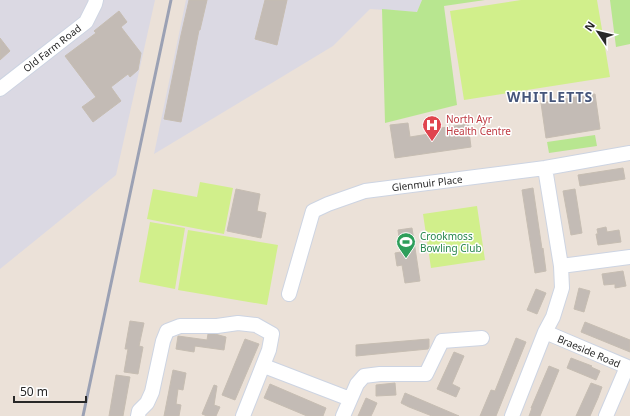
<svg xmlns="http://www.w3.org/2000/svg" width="630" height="416" font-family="'Noto Sans',sans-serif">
<rect width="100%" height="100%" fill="#ebe1d8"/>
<path fill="#dbd9e3" d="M0,0H155L116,175L0,269Z
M186,0H422L417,12L370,9L333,46L154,154Z"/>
<path fill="#b8e690" d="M422,0H485L444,6L457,105L385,123L382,9L417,12Z
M610,0H630V44L616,47Z
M595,135L597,146L549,153L547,142Z"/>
<path fill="#d1ef8b" d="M521,0H597L610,77L464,100L450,11Z
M200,182L233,188L224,234L147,219L153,189L197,197Z
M477,206L485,260L431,268L423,214Z
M150,222L185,228L175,289L139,282Z
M188,230L278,245L267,305L178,290Z"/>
<path fill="#c3bbb5" stroke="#c6bdb2" d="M189,0H207L200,30H199L181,122L164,119L181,35Z
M265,0H287L277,45L255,39Z
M119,11L127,22L121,27L141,53L138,70L130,77L128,74L111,87L121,101L93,122L82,107L96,97L65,56L96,33L94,31Z
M0,38L10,51L0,60Z
M595,94L600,129L546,138L541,103Z
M408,123L410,137L435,133L434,129L468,124L471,147L395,158L390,125Z
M623,168L625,179L580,186L578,175Z
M533,188L542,249L543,248L546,271L535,273L522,190Z
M236,189L260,194L257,211L266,213L261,238L227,231Z
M575,189L582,233L571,235L563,191Z
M606,227L607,232L619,230L621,242L598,245L596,234H598L597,229Z
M412,228L420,281L405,283L402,265L397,266L395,253L401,252L398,230Z
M623,271L626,286L615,288V284L604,285L602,274Z
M579,288L590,291L584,312L574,309Z
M536,289L546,293L537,314L527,310Z
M130,321L144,323L139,346L143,347L138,374L124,372L128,349H125Z
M585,322L630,340V352L581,332Z
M208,334H215L226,337L224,350L195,346L194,352L176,349L178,336L207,340Z
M516,338L526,342L496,416H480L491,390L495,391Z
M245,339L259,344L235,400L222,395Z
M429,339V347L428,349L356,356V345Z
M454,352L464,356L452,384L460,388L456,397L437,389Z
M571,358L592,366L591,367L600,371L596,380L567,368Z
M549,366L559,370L540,416H529L532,408H531Z
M173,370L186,373L183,390L178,389L176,404L181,405L179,416H164Z
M116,375L130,377L123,416H109Z
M395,383L396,395L376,396V385Z
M591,383L602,387L598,398L590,416H576Z
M270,384L326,408L323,416H307L264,398Z
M214,385L217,386L214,405L220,407L216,416H207L202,414Z
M405,393L459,416H432L409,407L401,403Z
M366,398L377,403L373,412L371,416H358Z"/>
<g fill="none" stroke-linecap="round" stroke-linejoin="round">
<defs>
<path id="minor" d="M0,89L86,22L95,4L96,0
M561,266L630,257
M289,294L313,211L328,204L365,191L545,168L630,153
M545,332L630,368
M264,366L350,399
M138,416L139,411L147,403L152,392L163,341L167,331L180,326H217L238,323L256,325L272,334L269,350L243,416
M343,416L357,384L364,376L380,374H426L442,341L482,338
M512,416L545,332L553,317L562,288L561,266L545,168
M606,416L627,367"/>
</defs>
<use href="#minor" stroke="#cdd4e2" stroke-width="16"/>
<use href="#minor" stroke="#fff" stroke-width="14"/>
<path stroke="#9ba1b4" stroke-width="3" d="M83,416L171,0"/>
</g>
<defs>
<symbol id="hospital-pin" viewBox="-11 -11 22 30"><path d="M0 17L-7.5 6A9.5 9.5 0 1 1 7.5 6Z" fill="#e0444e" stroke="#fff"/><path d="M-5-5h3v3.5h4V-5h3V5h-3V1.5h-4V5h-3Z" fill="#fff"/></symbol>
<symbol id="stadium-pin" viewBox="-11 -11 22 30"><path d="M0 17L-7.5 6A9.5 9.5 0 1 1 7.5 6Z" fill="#2e9e5b" stroke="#fff"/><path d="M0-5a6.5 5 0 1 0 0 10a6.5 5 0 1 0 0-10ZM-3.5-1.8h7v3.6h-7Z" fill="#fff"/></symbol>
</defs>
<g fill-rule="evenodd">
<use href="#hospital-pin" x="421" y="114" width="22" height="30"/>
<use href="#stadium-pin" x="395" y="231" width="22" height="30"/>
</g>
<g text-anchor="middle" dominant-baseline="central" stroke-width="3" stroke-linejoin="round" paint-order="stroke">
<g font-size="10" fill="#282828" stroke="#fff">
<text transform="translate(52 48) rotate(-38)">Old Farm Road</text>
<text transform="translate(427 183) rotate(-7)">Glenmuir Place</text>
<text transform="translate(589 351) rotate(23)">Braeside Road</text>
</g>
<g font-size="10" fill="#be3a42" stroke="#fff" text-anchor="start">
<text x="446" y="119">North Ayr<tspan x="446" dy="12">Health Centre</tspan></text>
</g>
<g font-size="10" fill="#27864d" stroke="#fff" text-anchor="start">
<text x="420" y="236">Crookmoss<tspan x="420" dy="12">Bowling Club</tspan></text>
</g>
<g font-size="14" font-weight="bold" letter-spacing="1" fill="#46567b" stroke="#fff">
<text x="550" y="96">WHITLETTS</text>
</g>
</g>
<g transform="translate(598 32) rotate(305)" stroke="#ffffff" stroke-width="3" paint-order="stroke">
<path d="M0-3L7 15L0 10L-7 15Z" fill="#282828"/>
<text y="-6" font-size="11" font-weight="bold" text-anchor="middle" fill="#282828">N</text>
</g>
<path d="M14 396v6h72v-6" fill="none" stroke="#282828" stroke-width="2"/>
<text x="20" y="396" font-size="12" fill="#282828" stroke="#ffffff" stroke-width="3" paint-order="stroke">50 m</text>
</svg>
